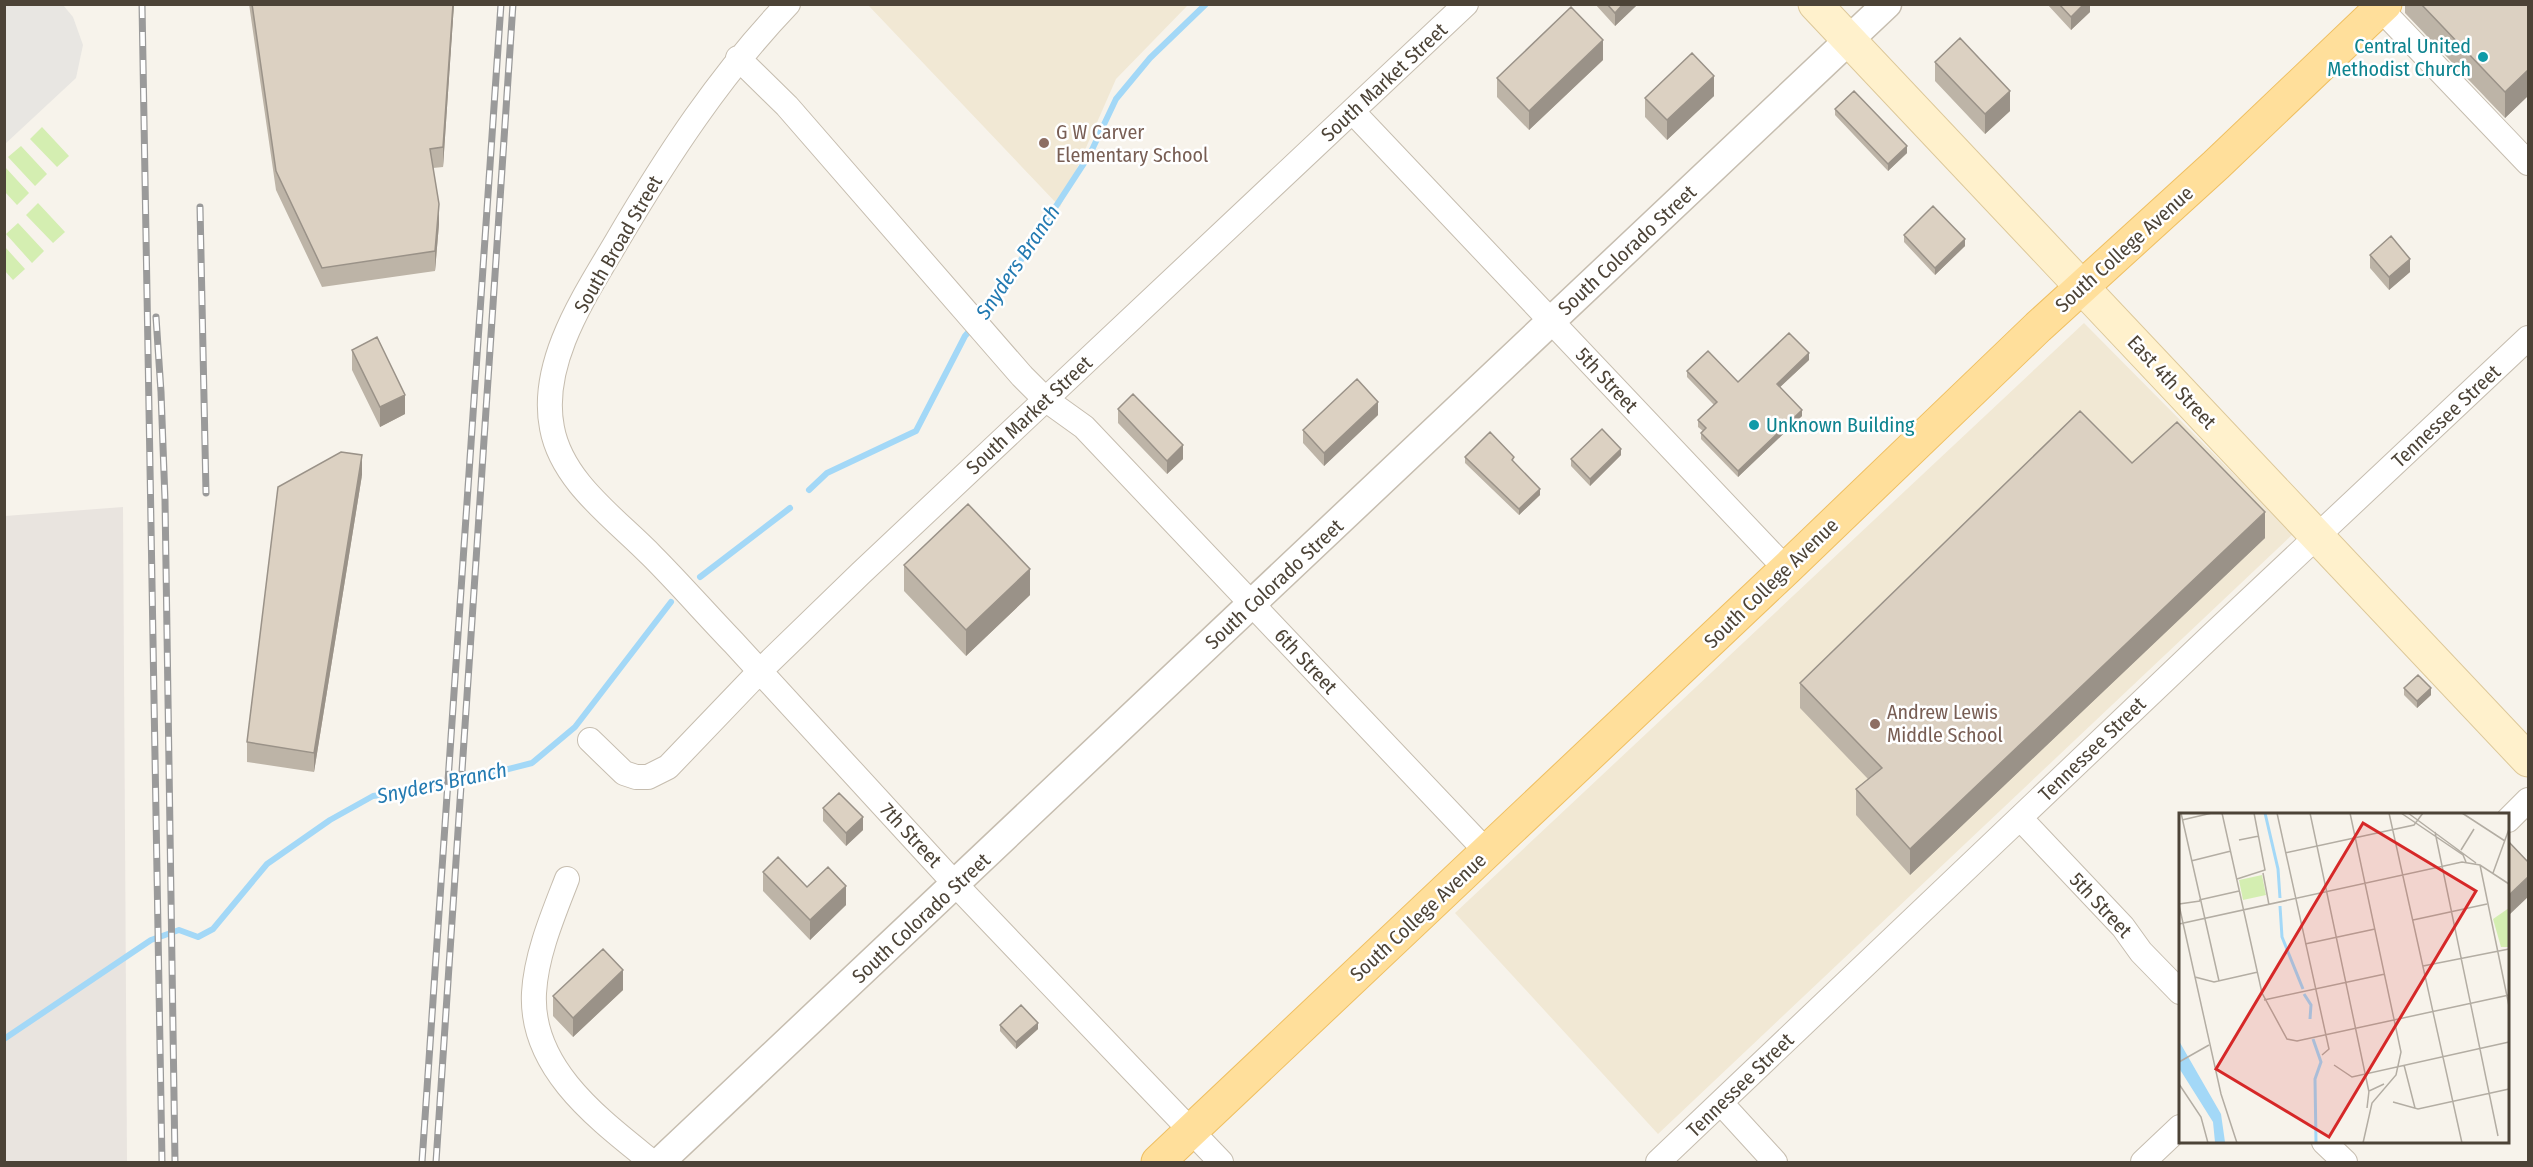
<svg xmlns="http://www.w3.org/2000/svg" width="2533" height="1167" font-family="'Fira Sans Condensed',sans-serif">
<rect width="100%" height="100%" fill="#f7f3eb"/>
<path fill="#e9e4df" d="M123,507L127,1162H5V516Z"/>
<path fill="#f1e8d4" d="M868,5H1188L1116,79L1060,207Z
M2084,323L2293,534L1658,1134L1455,913Z"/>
<path fill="#d4eeb1" d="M42,127L69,156L57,167L30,139Z
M21,146L47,174L35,186L8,157Z
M5,167L29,193L17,205L5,192Z
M38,203L65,232L53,243L26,215Z
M18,223L44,251L32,263L6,234Z
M5,247L25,269L13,280L5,271Z"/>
<path fill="#e8e6e2" d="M5,4L63,5L73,17L83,45L76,78L5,144Z"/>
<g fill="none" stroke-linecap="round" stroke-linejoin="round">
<path stroke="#a3d8f7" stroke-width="6" d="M979,321L991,306L1090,154L1116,99L1150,58L1206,4
M809,490L827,473L916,431L965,336L972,328
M700,577L790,508
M4,1039L151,940L179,930L198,937L213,929L267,864L330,820L373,796L442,786L532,763L575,727L671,602"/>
<defs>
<path id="minor" d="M788,4C720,75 667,156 617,241C586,294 539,362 552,428C562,482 615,518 652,556C680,584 706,614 734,643C809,724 882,805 957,886C1045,979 1133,1070 1221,1162
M2376,4L2528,163
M738,58L787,106L1022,376L1045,399L1084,427L1487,852
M1353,112L1786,569
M590,740L624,773L636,777H648L668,767L760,671L861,573L1466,4
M2020,818L2123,927L2141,952L2180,992
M2508,820L2528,800
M567,879C553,915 536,955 534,993C530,1069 600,1120 652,1162
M1721,1103L1775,1162
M2324,1142L2345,1162
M1658,1162L2211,636L2528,338
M2143,1162L2180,1127"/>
<path id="tertiary" d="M660,1162L1887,4"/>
<path id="secondary" d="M1815,4L2528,760"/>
<path id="primary" d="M1158,1162L1786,569L2038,327L2216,165L2385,4"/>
</defs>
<use href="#minor" stroke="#c6bdaf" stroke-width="26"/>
<use href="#tertiary" stroke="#c6bdaf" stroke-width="31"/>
<use href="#secondary" stroke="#ddc899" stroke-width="35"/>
<use href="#primary" stroke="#efbf61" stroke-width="35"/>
<use href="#minor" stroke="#fff" stroke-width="24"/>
<use href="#tertiary" stroke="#fff" stroke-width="28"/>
<use href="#secondary" stroke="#fff1cc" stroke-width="33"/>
<use href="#primary" stroke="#ffdf9b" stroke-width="33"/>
<defs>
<path id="rail" d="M142,4L162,1162
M200,207L206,493
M156,317L161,392L165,500L175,1162
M422,1162L501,4
M436,1162L513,4"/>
</defs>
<use href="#rail" stroke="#9a9a9a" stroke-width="7"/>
<use href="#rail" stroke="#fff" stroke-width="4.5" stroke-dasharray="14" stroke-linecap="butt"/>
</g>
<path fill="#bdb4a7" d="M249,4H454L443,167L433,168L439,224L435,271L322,287L276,190Z
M1595,4H1636V6L1615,26Z
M2047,4H2090V12L2071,30Z
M2405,4H2529V95L2505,118L2405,13Z
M1603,60L1529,130L1497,97V78Z
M1935,62L2010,111L1985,134L1935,81Z
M1714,96L1667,140L1645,117V98Z
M1835,109L1907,153L1888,171L1835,115Z
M1904,235L1965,246L1935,275L1904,242Z
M2370,255L2410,272L2389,290L2370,268Z
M352,350L405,414L380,427L352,370Z
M1809,360L1780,387L1802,416L1738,477L1701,439V433L1703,431L1698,427V420L1714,405L1687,377V371L1738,382Z
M1118,409L1183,459L1167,474L1118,423Z
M1378,415L1324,466L1303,443V430Z
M1621,455L1590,486L1571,466V459Z
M1465,457L1514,462L1540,495L1519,515L1465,463Z
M2132,463L2265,538L1910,875L1856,815V789L1868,779L1800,708V683Z
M362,475L314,772L247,762V742Z
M904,565L1030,595L966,656L904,591Z
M2404,688L2431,695L2417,708L2404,695Z
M823,808L863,830L846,846L823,821Z
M763,872L807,887L846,905L810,940L763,891Z
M623,990L573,1037L553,1016V996Z
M1000,1025L1038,1029L1016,1049L1000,1031Z"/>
<path fill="#9a9288" d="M453,4H454L443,167V147Z
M1623,4H1636V6L1615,26V13Z
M2084,4H2090V12L2071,30V17Z
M1603,40V60L1529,130V111Z
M2529,69V95L2505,118V92Z
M1714,76V96L1667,140V120Z
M2010,91V111L1985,134V114Z
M1907,146V153L1888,171V164Z
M439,204V224L435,271V251Z
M1965,239V246L1935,275V268Z
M2410,259V272L2389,290V277Z
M1809,353V360L1777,390V384Z
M405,395V414L380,427V407Z
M1378,402V415L1324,466V453Z
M1802,410V416L1738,477V471Z
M1183,445V459L1167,474V461Z
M1621,449V455L1590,486V479Z
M362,455V475L314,772V753Z
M1540,489V495L1519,515V509Z
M2265,512V538L1910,875V849Z
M1030,569V595L966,656V630Z
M2431,688V695L2417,708V701Z
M863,817V830L846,846V833Z
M2529,876V896L2508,916V896Z
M846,886V905L810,940V920Z
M623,970V990L573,1037V1018Z
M1038,1023V1029L1016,1049V1042Z"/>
<path fill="#dcd1c2" stroke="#9a9288" stroke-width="1.5" d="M252,4H453L443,147L430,149L439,204L435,251L322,268L276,171Z
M1607,4H1623L1615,13Z
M2059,4H2084L2071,17Z
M2421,4H2529V69L2505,92Z
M1571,7L1603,40L1529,111L1497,78Z
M1960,38L2010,91L1985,114L1935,62Z
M1692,53L1714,76L1667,120L1645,98Z
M1854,91L1907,146L1888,164L1835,109Z
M1933,206L1965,239L1935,268L1904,235Z
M2391,236L2410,259L2389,277L2370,255Z
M1789,333L1809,353L1777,384L1802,410L1738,471L1701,433L1706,428L1698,420L1717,402L1687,371L1708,351L1738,382Z
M377,337L405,395L380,407L352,350Z
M1357,379L1378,402L1324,453L1303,430Z
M1133,394L1183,445L1167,461L1118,409Z
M2080,411L2132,463L2177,422L2265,512L1910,849L1856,789L1882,768L1800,683Z
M1602,429L1621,449L1590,479L1571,459Z
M1490,432L1514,457L1512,460L1540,489L1519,509L1465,457Z
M341,452L362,455L314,753L247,742L278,487Z
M968,504L1030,569L966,630L904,565Z
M2418,675L2431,688L2417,701L2404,688Z
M839,793L863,817L846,833L823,808Z
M2508,841L2529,863V876L2508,896Z
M778,857L807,887L828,867L846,886L810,920L763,872Z
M603,949L623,970L573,1018L553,996Z
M1021,1005L1038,1023L1016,1042L1000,1025Z"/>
<g fill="#0f9aa8" stroke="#fff" stroke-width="2">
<circle cx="2483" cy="57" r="6"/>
<circle cx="1754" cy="425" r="6"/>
</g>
<g fill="#8d6e63" stroke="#fff" stroke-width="2">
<circle cx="1044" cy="143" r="6"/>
<circle cx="1875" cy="724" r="6"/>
</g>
<g text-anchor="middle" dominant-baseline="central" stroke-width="5" stroke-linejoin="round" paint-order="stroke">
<g font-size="20" fill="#0d838f" stroke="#fff" text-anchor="end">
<text x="2471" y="46">Central United<tspan x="2471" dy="23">Methodist Church</tspan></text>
<text x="1766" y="425" text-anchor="start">Unknown Building</text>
</g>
<g font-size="20" fill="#4c4337" stroke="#fff">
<text transform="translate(1384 82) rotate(-43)">South Market Street</text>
<text transform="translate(618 244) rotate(-60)">South Broad Street</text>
<text transform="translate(2124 249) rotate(-42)">South College Avenue</text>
<text transform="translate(1627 250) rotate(-43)">South Colorado Street</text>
<text transform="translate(1607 380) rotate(47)">5th Street</text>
<text transform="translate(2172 382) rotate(47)">East 4th Street</text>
<text transform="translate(1029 415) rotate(-43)">South Market Street</text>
<text transform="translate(2446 416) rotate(-43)">Tennessee Street</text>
<text transform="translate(1771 583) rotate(-44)">South College Avenue</text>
<text transform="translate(1274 584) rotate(-43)">South Colorado Street</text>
<text transform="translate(1306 661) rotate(47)">6th Street</text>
<text transform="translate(2092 749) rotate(-44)">Tennessee Street</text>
<text transform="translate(911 835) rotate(47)">7th Street</text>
<text transform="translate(2101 905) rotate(47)">5th Street</text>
<text transform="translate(1418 917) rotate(-43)">South College Avenue</text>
<text transform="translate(921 918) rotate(-43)">South Colorado Street</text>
<text transform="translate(1740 1085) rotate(-44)">Tennessee Street</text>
</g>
<g font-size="20" fill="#785e54" stroke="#fff" text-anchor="start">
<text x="1056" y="132">G W Carver<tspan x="1056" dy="23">Elementary School</tspan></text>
<text x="1887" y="712">Andrew Lewis<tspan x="1887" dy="23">Middle School</tspan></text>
</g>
<g font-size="21" font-style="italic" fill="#237ab1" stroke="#fff">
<text transform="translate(1018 262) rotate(-56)">Snyders Branch</text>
<text transform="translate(442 783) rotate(-12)">Snyders Branch</text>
</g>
</g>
<g transform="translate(2179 813)">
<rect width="330" height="330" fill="#f7f3eb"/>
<path d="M83,62L87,82L64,87L60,67ZM330,95V134H322L314,106Z" fill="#d4eeb1"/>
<path d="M0,228L42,301L46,329H36L34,309L0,255Z" fill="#a3d8f7"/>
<path fill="none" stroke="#a3d8f7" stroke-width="3" d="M86,0L99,56L101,85M101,93L103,124L124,176M125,181L132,192L131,206M134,226L142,249L136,266L137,330"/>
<path fill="none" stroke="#b3ada3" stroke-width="1.5" d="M2,0L40,168M43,0L83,180L108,226L118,228L330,182M98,0L150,236L143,242M131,0L190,279M171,0L222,239L217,262L193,290L184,330M210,0L283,330M222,0L284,42L287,49M229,0L297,50M283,0L326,28M3,7L33,0M256,19L319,323M60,27L80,23M282,37L295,16M106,40L235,12L244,0M12,48L52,38M301,52L330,193M84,60L90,92M314,60L330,16M58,66L86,57L75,0M20,87L60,78M0,91L21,88M0,92L42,281L58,330M234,107L308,91M0,111L283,49L301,52L330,71M126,131L196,116M244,153L330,136M16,164L35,169L79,159M85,187L206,161M0,249L30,232M155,252L173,264L330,229M225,252L236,295M0,271L22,304L29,330M214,289L239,296L330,276M188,295L190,278L205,271"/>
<path fill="#d62828" fill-opacity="0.15" stroke="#d62828" stroke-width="3" d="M184,10L297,78L150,324L37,256Z"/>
<rect width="330" height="330" fill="none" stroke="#4c4337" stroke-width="3"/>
</g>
<rect width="2533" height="1167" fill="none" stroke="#4c4337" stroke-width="12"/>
</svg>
